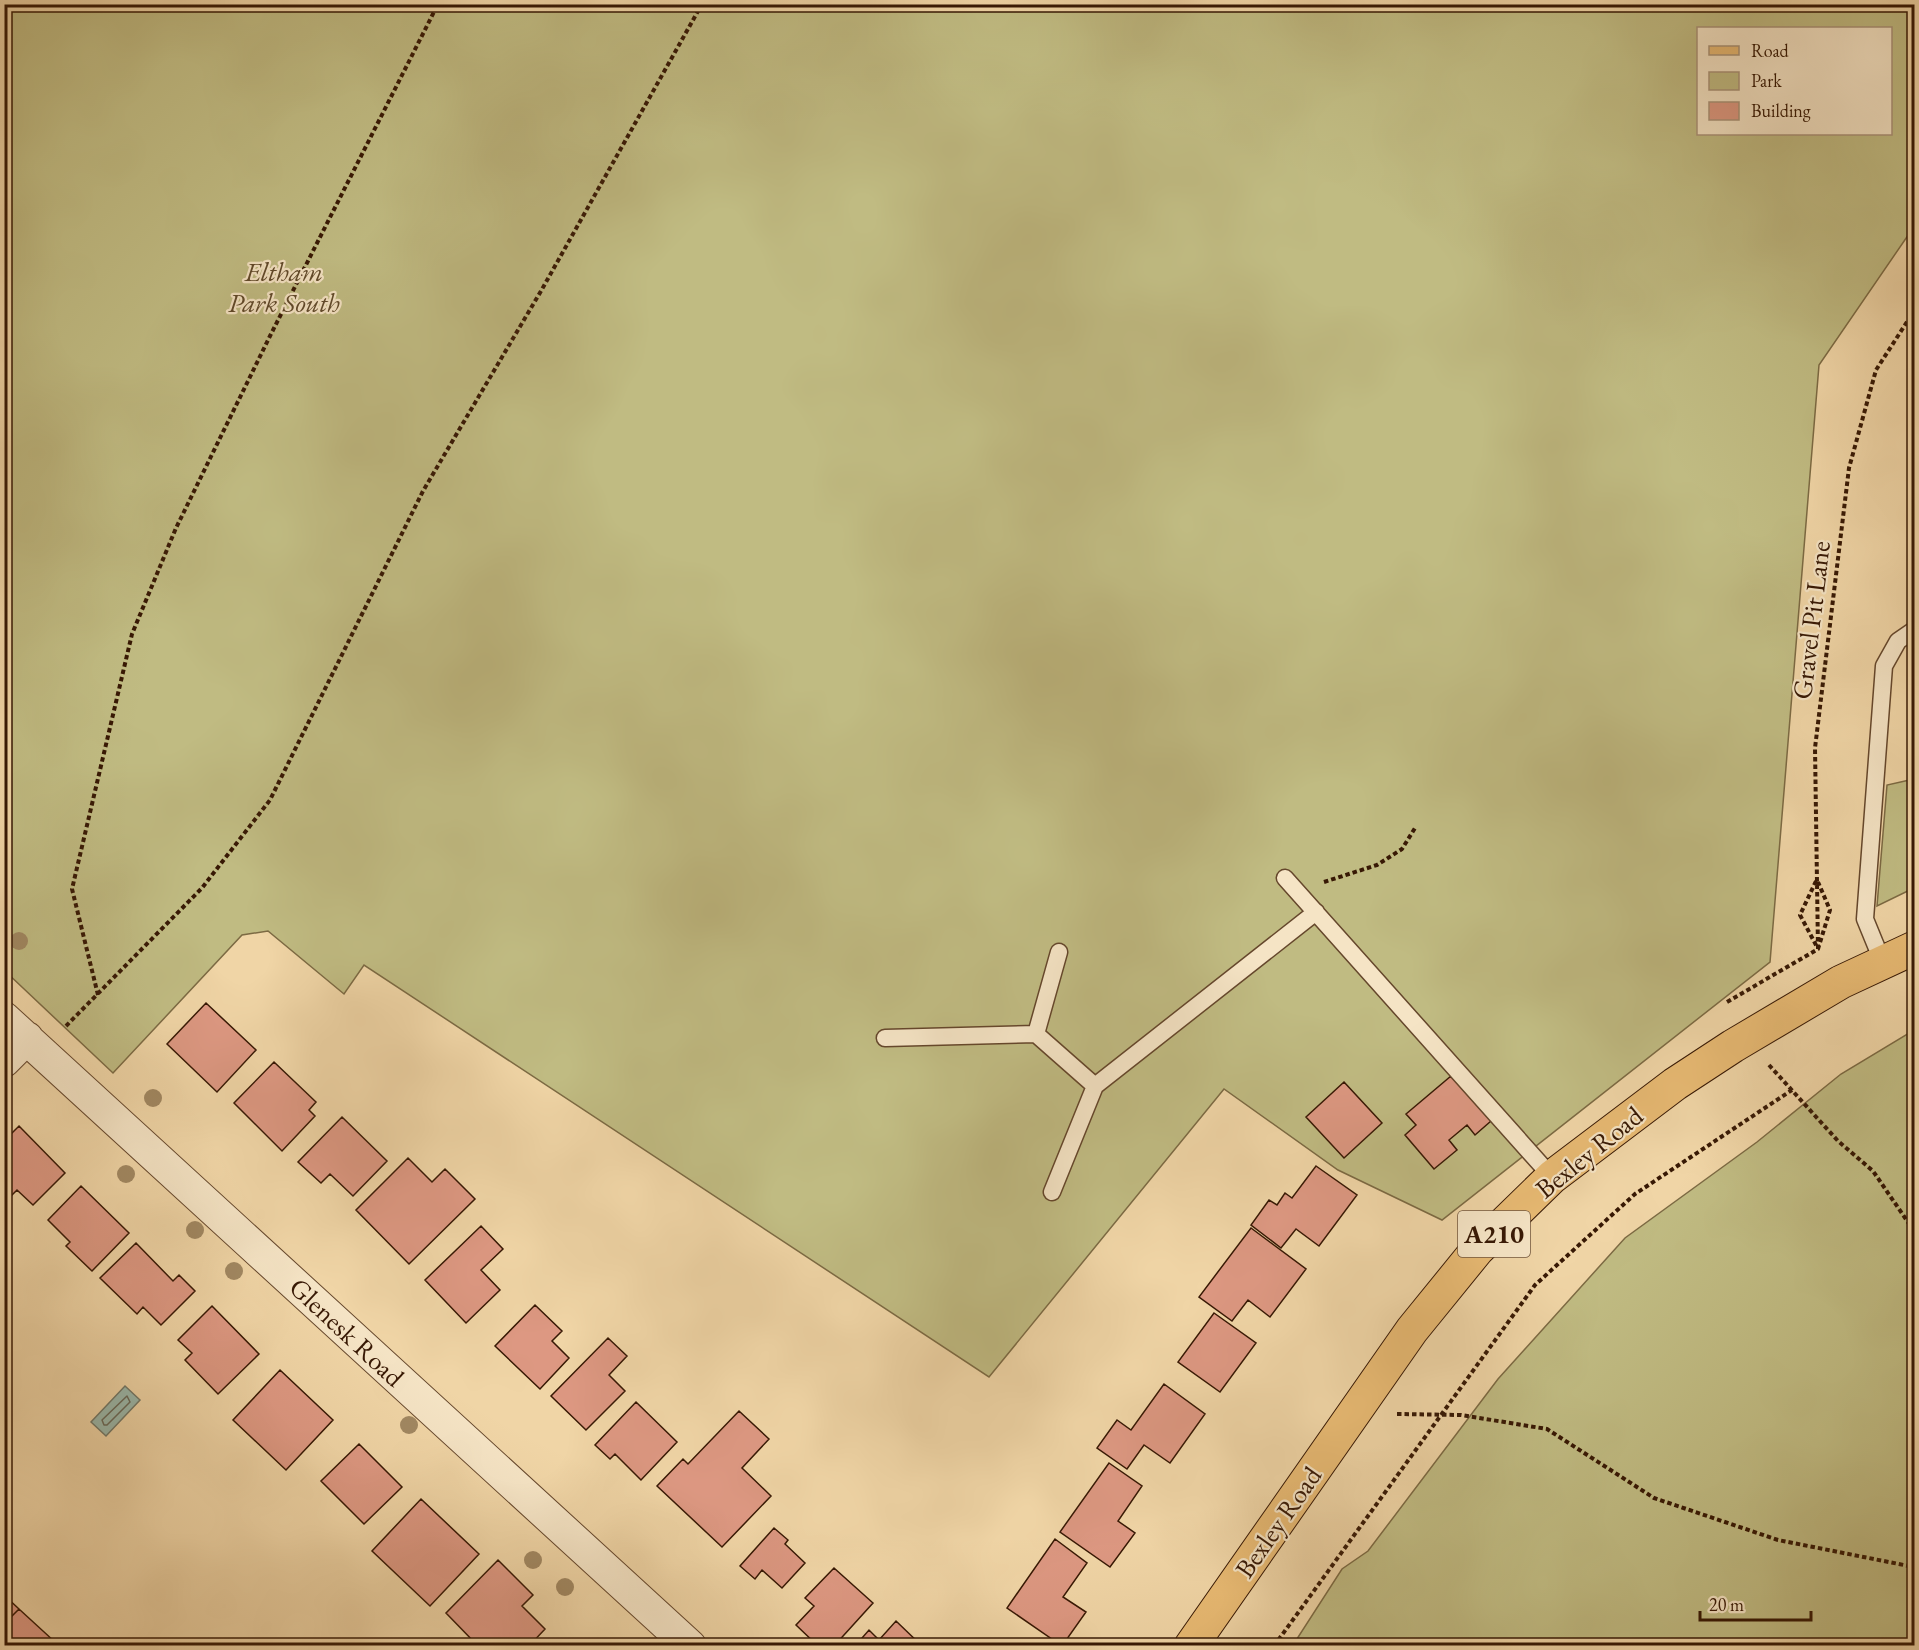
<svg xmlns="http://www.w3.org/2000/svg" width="1919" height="1650" font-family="'EB Garamond',serif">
<rect width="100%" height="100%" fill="#f0d5a6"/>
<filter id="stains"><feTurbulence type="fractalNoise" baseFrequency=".00333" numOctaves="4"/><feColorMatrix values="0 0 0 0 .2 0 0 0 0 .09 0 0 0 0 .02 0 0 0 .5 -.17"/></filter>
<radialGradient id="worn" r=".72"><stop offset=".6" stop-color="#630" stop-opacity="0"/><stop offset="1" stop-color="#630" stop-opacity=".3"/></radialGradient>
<path fill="#c0bb82" stroke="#7c6a43" stroke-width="1.5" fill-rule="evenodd" d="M4,5H1914V251L1908,249L1911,231L1819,365L1770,962L1442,1220L1338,1170L1224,1089L989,1377L364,965L344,994L268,931L242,935L113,1073L5,971ZM1698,28H1890V134H1698Z
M1914,779V888L1877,906L1887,785Z
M1914,1030V1645H1293L1342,1569L1368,1551L1498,1379L1625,1238L1757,1142L1841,1074Z"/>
<path fill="#9ab8ab" stroke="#727868" stroke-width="1.5" d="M125,1386L140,1400L106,1436L91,1422Z"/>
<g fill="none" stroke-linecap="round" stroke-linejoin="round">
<path stroke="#686858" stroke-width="1.5" d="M127,1396L130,1402L107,1425H104L102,1420Z"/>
</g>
<path fill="#dd9882" stroke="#371804" stroke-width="1.5" d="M206,1003L256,1050L217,1092L167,1044Z
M274,1062L316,1102L309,1110L315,1116L282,1151L234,1103Z
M1451,1076L1491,1121L1475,1135L1467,1125L1449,1140L1457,1150L1434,1169L1405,1135L1416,1125L1406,1114Z
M1344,1082L1382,1123L1344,1158L1306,1117Z
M342,1117L387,1161L353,1196L330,1174L321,1183L298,1162Z
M19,1126L65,1173L33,1205L17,1190L9,1198L4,1194V1141Z
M408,1158L432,1182L445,1169L475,1199L409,1264L356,1210Z
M1316,1166L1357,1195L1319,1246L1296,1229L1281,1248L1251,1225L1269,1200L1277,1205L1285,1193L1292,1198Z
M81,1186L129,1233L92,1271L66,1246L70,1242L48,1220Z
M481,1226L503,1249L481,1270L500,1290L466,1323L425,1280Z
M1251,1228L1306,1269L1270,1317L1248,1300L1232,1321L1199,1297Z
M136,1243L173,1281L179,1275L195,1291L161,1325L143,1307L137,1314L100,1278Z
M535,1305L562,1331L552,1341L569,1358L540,1389L495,1346Z
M212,1306L259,1354L218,1394L185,1360L192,1353L178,1340Z
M1214,1313L1256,1343L1220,1392L1178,1362Z
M608,1338L627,1356L609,1375L625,1391L586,1430L551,1396Z
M280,1370L333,1420L286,1470L233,1420Z
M1164,1384L1205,1414L1170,1463L1144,1445L1127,1469L1097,1448L1117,1420L1131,1430Z
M636,1402L677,1442L641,1480L615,1454L610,1459L595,1445Z
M739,1411L769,1439L742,1468L771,1496L722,1547L657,1486L683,1459L688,1464Z
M359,1444L402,1487L364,1524L321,1481Z
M1109,1463L1142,1486L1118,1521L1135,1533L1110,1567L1060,1532Z
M421,1499L479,1554L430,1606L372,1551Z
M774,1528L788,1540L785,1544L805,1563L782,1588L762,1570L755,1579L740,1566Z
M1055,1539L1087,1563L1063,1597L1086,1612L1062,1646L1007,1608Z
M498,1560L533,1595L522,1606L545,1629L529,1646H478L446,1613Z
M834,1568L873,1603L834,1646H818L796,1625L814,1606L805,1598Z
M4,1595L19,1609L4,1624Z
M19,1609L55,1642L52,1646H4V1624Z
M896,1621L922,1646H855L869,1630L879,1640Z"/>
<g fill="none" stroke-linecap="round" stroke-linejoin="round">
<defs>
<path id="service" d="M1285,878L1552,1177
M1883,963L1865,919L1884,666L1898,641L1914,630
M1036,1034L1059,952
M885,1038L1036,1034L1095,1086
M1052,1192L1095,1086L1316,912"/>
<path id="minor" d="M4,1018L690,1646
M4,1061L27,1038"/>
<path id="primary" d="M1191,1646L1412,1330L1477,1250L1552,1177L1675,1084L1733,1046L1841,982L1914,948"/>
</defs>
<use href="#service" stroke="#65472c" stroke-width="19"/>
<use href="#minor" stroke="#65472c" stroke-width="34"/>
<use href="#primary" stroke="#371804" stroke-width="35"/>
<path stroke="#371804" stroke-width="4" stroke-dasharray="4.5 3" stroke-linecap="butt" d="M1816,881L1800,915L1817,947
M1324,882L1377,865L1402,849L1415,828
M1818,949L1815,748L1849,468L1876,370L1914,311
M98,995L72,889L132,634L176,528L270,336L438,4
M1727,1002L1818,949L1830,910L1818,882
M66,1026L202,888L270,800L423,491L541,291L702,4
M1769,1065L1838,1141L1873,1171L1914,1231
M1397,1414L1461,1415L1547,1429L1654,1498L1778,1540L1914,1567
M1274,1646L1535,1285L1635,1194L1792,1090"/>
<use href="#service" stroke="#f5e4c5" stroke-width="16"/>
<use href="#minor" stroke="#f5e4c5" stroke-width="32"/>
<use href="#primary" stroke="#e8ba73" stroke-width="33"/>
</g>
<g fill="#a18862">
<circle cx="19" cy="941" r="9"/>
<circle cx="153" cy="1098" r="9"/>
<circle cx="126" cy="1174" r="9"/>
<circle cx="195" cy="1230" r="9"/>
<circle cx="234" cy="1271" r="9"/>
<circle cx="409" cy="1425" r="9"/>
<circle cx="533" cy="1560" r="9"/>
<circle cx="565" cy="1587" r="9"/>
</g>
<g text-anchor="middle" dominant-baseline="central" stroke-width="4.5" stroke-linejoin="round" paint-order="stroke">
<rect fill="#f5e4c5" stroke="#70553e" stroke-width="1.5" x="1458" y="1211" width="72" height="46" rx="4.5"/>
<g font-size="26" font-weight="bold" fill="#371804">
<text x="1494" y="1234">A210</text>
</g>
<g font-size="27" font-style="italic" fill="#60492a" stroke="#f5e4c5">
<text x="284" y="271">Eltham<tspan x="284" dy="31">Park South</tspan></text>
</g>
<g font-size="27" fill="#371804" stroke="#f5e4c5">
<text transform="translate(1811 620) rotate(-83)">Gravel Pit Lane</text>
<text transform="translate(1589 1152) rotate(-39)">Bexley Road</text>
<text transform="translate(347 1332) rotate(43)">Glenesk Road</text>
<text transform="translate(1278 1522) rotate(-55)">Bexley Road</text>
</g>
</g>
<rect width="1919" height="1650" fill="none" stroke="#f0d5a6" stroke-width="24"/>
<rect x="6" y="6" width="1907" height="1638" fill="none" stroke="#371804" stroke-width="3"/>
<rect x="12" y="12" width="1895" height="1626" fill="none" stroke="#371804" stroke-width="1.5"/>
<rect x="1697" y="27" width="195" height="108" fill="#f5e4c5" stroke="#a99278" stroke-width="1.5"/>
<rect x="1709" y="46" width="30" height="9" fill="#e8ba73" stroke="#a99278" stroke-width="1.5"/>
<text x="1751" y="57" font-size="18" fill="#371804">Road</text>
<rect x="1709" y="72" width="30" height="18" fill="#c0bb82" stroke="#a99278" stroke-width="1.5"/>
<text x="1751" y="87" font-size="18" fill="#371804">Park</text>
<rect x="1709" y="102" width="30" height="18" fill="#dd9882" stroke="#a99278" stroke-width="1.5"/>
<text x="1751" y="117" font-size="18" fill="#371804">Building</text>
<path d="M1700 1611v9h111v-9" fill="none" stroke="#371804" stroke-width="3"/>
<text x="1709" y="1611" font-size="18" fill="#371804" stroke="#f5e4c5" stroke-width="4.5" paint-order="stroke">20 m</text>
<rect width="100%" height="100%" filter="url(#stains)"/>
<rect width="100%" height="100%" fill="url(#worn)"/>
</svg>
